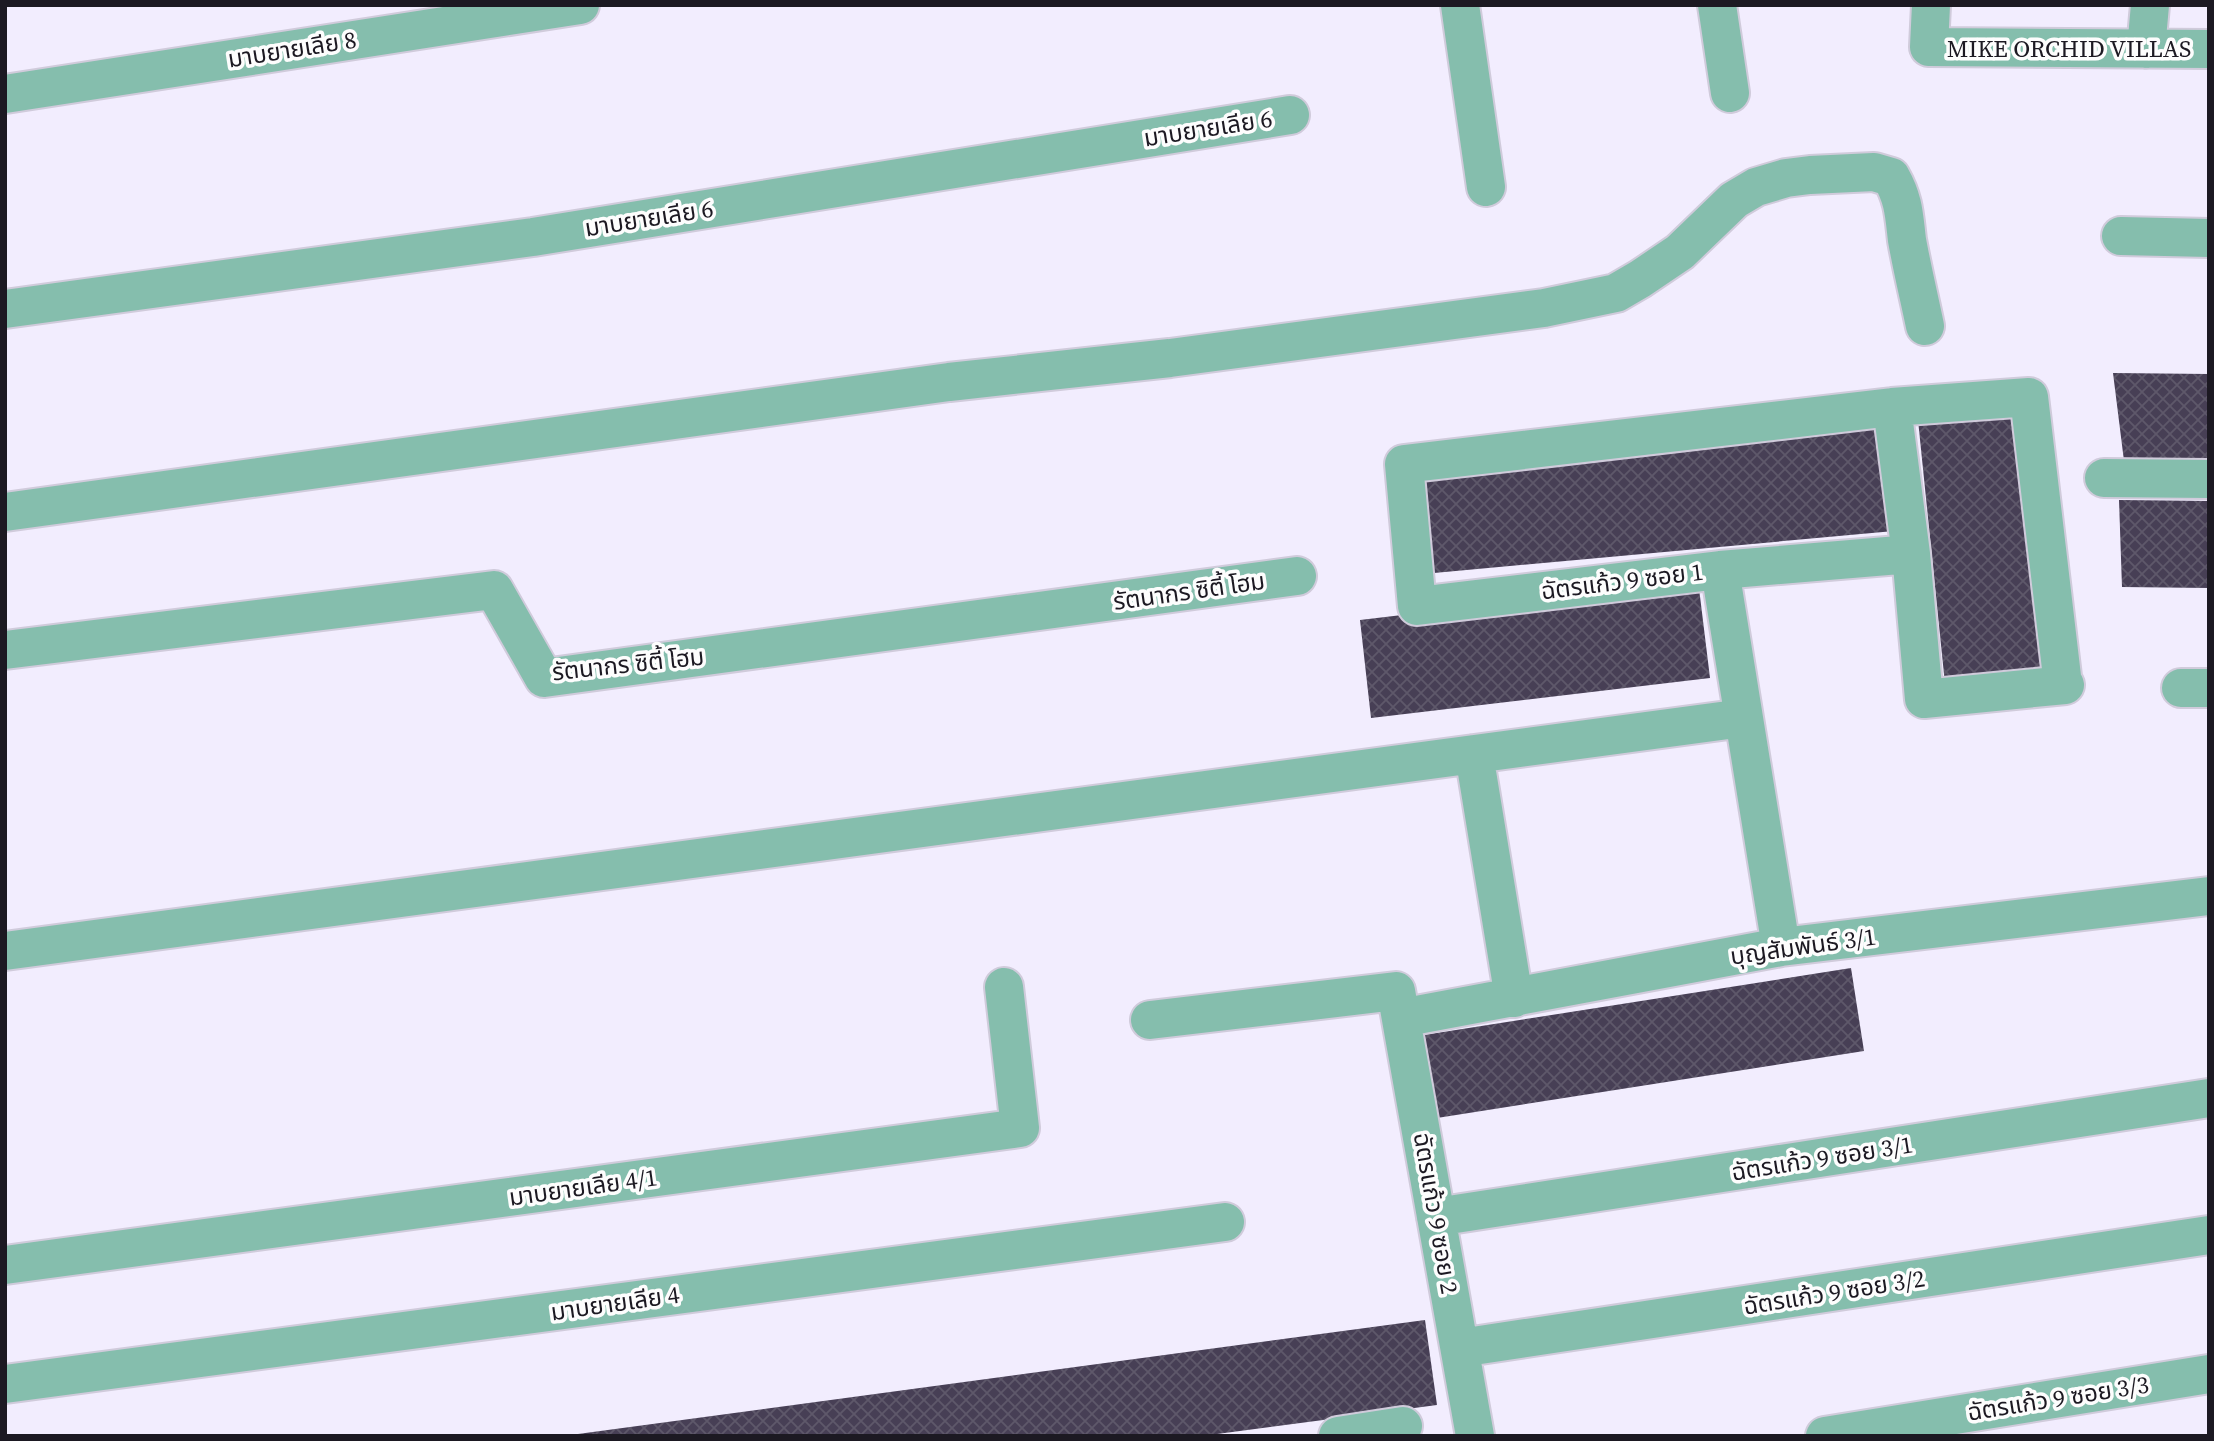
<svg xmlns="http://www.w3.org/2000/svg" width="2214" height="1441" font-family="'Source Serif 4','Noto Sans Thai',serif">
<defs>
<pattern id="building-cross-hatch" width="8" height="8" patternUnits="userSpaceOnUse" patternTransform="scale(1.75)"><rect width="8" height="8" fill="#473f55"/><path d="M0 0l8 8M0 8l8-8" fill="none" stroke="#5e586a"/></pattern>
</defs>
<rect width="100%" height="100%" fill="#f2edfe"/>
<path fill="url(#building-cross-hatch)" d="M2113,373L2209,374V462L2124,461Z
M2021,410L2047,675L1945,684L1918,420Z
M1883,427L1894,531L1434,573L1424,470Z
M2119,500L2209,501V588L2122,587Z
M1698,580L1710,678L1371,718L1360,620Z
M1851,968L1864,1051L1437,1118L1424,1035Z
M1425,1320L1437,1405L1202,1436H563Z"/>
<g fill="none" stroke-linecap="round" stroke-linejoin="round">
<defs>
<path id="minor" d="M1460,5L1486,187
M1717,5L1730,93
M1931,5L1929,47L2209,49
M2146,49L2150,5
M5,94L580,5
M2121,236L2209,238
M5,309L533,237L1290,115
M1892,407L1911,554L1924,699L2065,685
M2104,478L2209,479
M5,512L949,382L1170,358L1544,308L1616,293L1640,279L1680,252L1734,200L1756,187L1786,178L1810,175L1874,172L1891,177C1904,200 1904,215 1907,240C1912,268 1919,297 1925,326
M1911,554L1720,570L1417,606L1404,464L1892,407L2029,397L2063,685
M1720,570L1781,947
M5,650L494,590L544,678L1297,576
M2181,688H2209
M1474,754L1514,998
M5,951L1743,718
M1401,1018L1781,947L2209,896
M1150,1020L1396,991L1475,1436
M1436,1217L2209,1098
M5,1265L1020,1128L1004,987
M1460,1348L2209,1235
M5,1384L1225,1222
M1338,1436L1403,1426
M1825,1436L2209,1374"/>
</defs>
<use href="#minor" stroke="#d0cbdb" stroke-width="42"/>
<use href="#minor" stroke="#85bead" stroke-width="38"/>
</g>
<g text-anchor="middle" dominant-baseline="central" stroke-width="7" stroke-linejoin="round" paint-order="stroke">
<g font-size="24" fill="#1c1922" stroke="#fdfdfd">
<text x="2069" y="48">MIKE ORCHID VILLAS</text>
<text transform="translate(292 49) rotate(-9)">มาบยายเลีย 8</text>
<text transform="translate(1208 128) rotate(-9)">มาบยายเลีย 6</text>
<text transform="translate(649 218) rotate(-9)">มาบยายเลีย 6</text>
<text transform="translate(1622 581) rotate(-7)">ฉัตรแก้ว 9 ซอย 1</text>
<text transform="translate(1189 591) rotate(-8)">รัตนากร ซิตี้ โฮม</text>
<text transform="translate(628 664) rotate(-6)">รัตนากร ซิตี้ โฮม</text>
<text transform="translate(1803 946) rotate(-8)">บุญสัมพันธ์ 3/1</text>
<text transform="translate(1822 1158) rotate(-9)">ฉัตรแก้ว 9 ซอย 3/1</text>
<text transform="translate(583 1187) rotate(-8)">มาบยายเลีย 4/1</text>
<text transform="translate(1436 1213) rotate(80)">ฉัตรแก้ว 9 ซอย 2</text>
<text transform="translate(1834 1292) rotate(-9)">ฉัตรแก้ว 9 ซอย 3/2</text>
<text transform="translate(615 1303) rotate(-8)">มาบยายเลีย 4</text>
<text transform="translate(2058 1398) rotate(-9)">ฉัตรแก้ว 9 ซอย 3/3</text>
</g>
</g>
<rect width="2214" height="1441" fill="none" stroke="#1c1922" stroke-width="14"/>
</svg>
